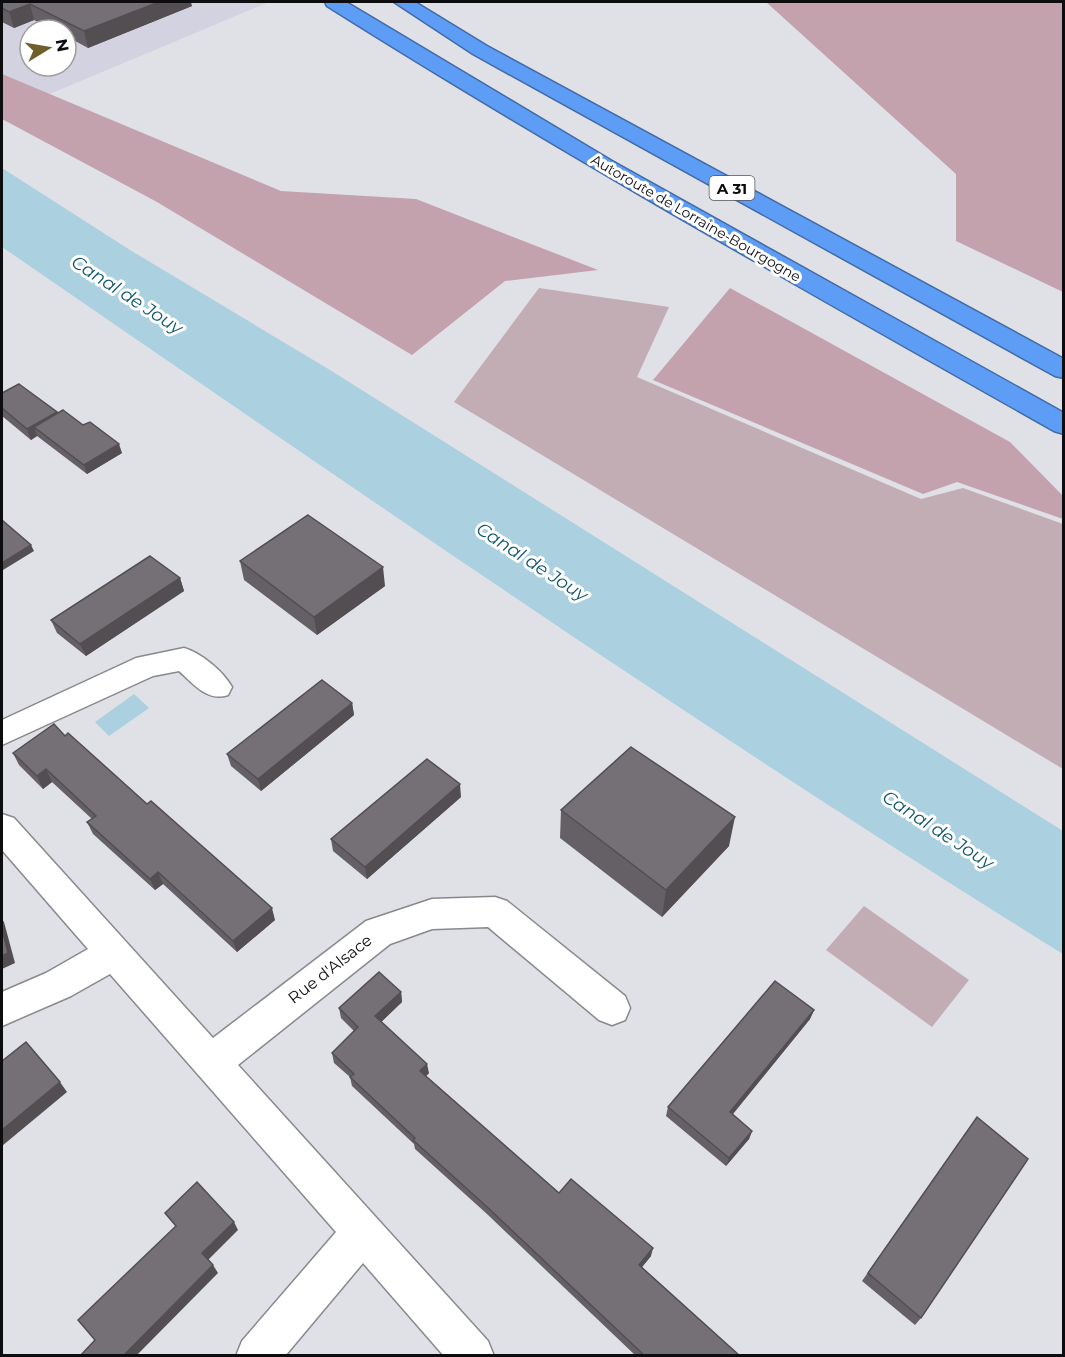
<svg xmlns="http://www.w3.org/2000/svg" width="1065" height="1357" font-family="Montserrat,sans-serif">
<rect width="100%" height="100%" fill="#e0e0e7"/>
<path fill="#d3d2e0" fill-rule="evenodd" d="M2,2H269L2,114ZM30,30H66V66H30Z"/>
<path fill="#c3adb4" d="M539,288L669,307L637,377L921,499L963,488L1063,524V769L454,402Z
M864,906L969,980L932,1027L826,950Z"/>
<path fill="#c3a1ad" d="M766,2H1063V292L956,241V174Z
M2,74L281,191L416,199L598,270L505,281L412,355L157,202L2,119Z
M730,288L1010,442L1063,496V519L957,482L923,494L653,380Z"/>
<path fill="#abd0df" d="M2,168L130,250L330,370L1063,831V954C702,730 352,487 2,247Z
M134,694L149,708L109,736L95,722Z"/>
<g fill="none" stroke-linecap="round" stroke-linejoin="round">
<defs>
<path id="street" d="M184,648C201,653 223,671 232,687L228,695C207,702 194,684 179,671L153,676L2,745V720L136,658Z
M2,814L14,818L213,1038L366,921L432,899L495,897L507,901L625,996L630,1008L625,1020L612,1025L599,1020L488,927L432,929L390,944L238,1065L488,1341L494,1356H444L363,1263L285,1356H236L242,1341L336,1232L110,974L71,996L2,1026V992L46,973L88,949L2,850Z"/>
<path id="highway" d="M325,2H346L612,161L1064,413V434L1054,431C810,293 565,156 327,6Z
M394,2H415L487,46L1064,359V378L1055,376L473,54Z"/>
</defs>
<use href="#street" stroke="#88888f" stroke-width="3"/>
<use href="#highway" stroke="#426ba6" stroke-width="3"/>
<use href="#street" fill="#fff" fill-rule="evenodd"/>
<use href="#highway" fill="#5e9df6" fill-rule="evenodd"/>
</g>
<path fill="#656065" d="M2,2L192,6L88,48L66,36V30H53L34,20L14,28L2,22Z
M2,393L57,414L83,425L122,453L87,474L37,436L31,440L2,416Z
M240,561L385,586L317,635L244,580Z
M180,578L184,591L86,656L57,633L51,620Z
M352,703L354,715L261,791L231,766L227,754Z
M65,736L275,920L237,952L163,884L155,890L93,834L87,822L92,819L52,782L43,789L19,765L13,753Z
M461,797L367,879L333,851L331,839Z
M561,810L729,846L662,917L560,838Z
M401,992L402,1002L381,1022L429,1073L426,1076L559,1193L651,1256L642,1267L740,1356H636L487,1214L415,1149L414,1144L352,1086L350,1077L334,1063L332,1053L354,1031L341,1018L339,1008Z
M814,1010L810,1019L733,1114L752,1131L749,1139L726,1166L666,1116L668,1107Z
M977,1117L921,1318L915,1325L862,1281Z"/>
<path fill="#524e52" d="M159,2H191L192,6L88,48L84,31Z
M30,4L34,20L14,28L9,12Z
M57,412L60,423L34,427L37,436L31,440L27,429Z
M119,444L122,453L87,474L84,465Z
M31,545L34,551L3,570L2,563Z
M383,567L385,586L317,635L314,617Z
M180,578L184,591L86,656L80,644Z
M352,703L354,715L261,791L258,779Z
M46,769L52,782L43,789L37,776Z
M460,784L461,797L367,879L365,867Z
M735,817L729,846L662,917L666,890Z
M158,872L163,884L155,890L150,879Z
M272,908L275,920L237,952L233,941Z
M2,919L4,922L15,963L2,969Z
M401,992L402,1002L377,1026L375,1016Z
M814,1010L810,1019L727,1121L730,1112Z
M427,1064L429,1073L422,1080L420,1071Z
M60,1082L67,1092L2,1146V1130Z
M752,1131L749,1139L726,1166L729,1158Z
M234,1222L238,1230L207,1261L202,1253Z
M653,1248L651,1256L638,1272L639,1265Z
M213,1265L218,1273L136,1356H123Z"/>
<path fill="#757075" stroke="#524e52" stroke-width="1.5" d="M2,2H159L84,31L30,4L9,12L2,8Z
M19,384L57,412L27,429L2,408V393Z
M63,410L83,425L90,422L119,444L84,465L34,427Z
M308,515L383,567L314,617L240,561Z
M2,520L31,545L2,563Z
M150,556L180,578L80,644L51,620Z
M322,680L352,703L258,779L227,754Z
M54,724L65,736L68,733L147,804L151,801L272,908L233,941L158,872L150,879L87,822L96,816L46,769L37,776L13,753Z
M631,747L735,817L666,890L561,810Z
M427,759L460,784L365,867L331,839Z
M2,929L8,953L2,956Z
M379,972L401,992L375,1016L427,1064L420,1071L559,1193L571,1179L653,1248L639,1265L740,1356H645L486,1206L413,1140L415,1138L350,1077L354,1074L332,1053L358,1027L339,1008Z
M775,981L814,1010L730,1112L752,1131L729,1158L668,1107Z
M26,1042L60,1082L2,1130V1061Z
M977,1117L1028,1159L921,1318L868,1273Z
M197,1182L234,1222L202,1253L213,1265L123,1356H80L95,1340L78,1320L176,1226L165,1213Z"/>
<g text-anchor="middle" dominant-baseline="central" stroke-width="6" stroke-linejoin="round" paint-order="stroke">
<g font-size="14" fill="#0d0d10" stroke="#fff">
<text transform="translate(696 218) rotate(30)">Autoroute de Lorraine-Bourgogne</text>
</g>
<rect fill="#fff" stroke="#565658" stroke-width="1.5" x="709.5" y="176" width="45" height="24" rx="4.5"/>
<g font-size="15" font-weight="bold" fill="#0d0d10">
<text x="732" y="188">A 31</text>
</g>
<g font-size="16" fill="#0d0d10" stroke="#fff">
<text transform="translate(330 969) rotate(-38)">Rue d'Alsace</text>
</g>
<g font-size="18" font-style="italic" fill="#10566c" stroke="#fff">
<text transform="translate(127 295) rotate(33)">Canal de Jouy</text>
<text transform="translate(532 562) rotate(33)">Canal de Jouy</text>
<text transform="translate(938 830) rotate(33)">Canal de Jouy</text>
</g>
</g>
<rect width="1065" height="1357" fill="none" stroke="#0d0d10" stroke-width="6"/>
<g transform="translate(48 48) rotate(79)"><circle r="28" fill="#ffffff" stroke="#9e9e9f" stroke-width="1.5"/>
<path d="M0-4.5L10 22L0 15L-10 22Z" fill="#6f5f2c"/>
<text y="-9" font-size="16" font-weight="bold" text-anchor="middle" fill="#0d0d10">N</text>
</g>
</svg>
